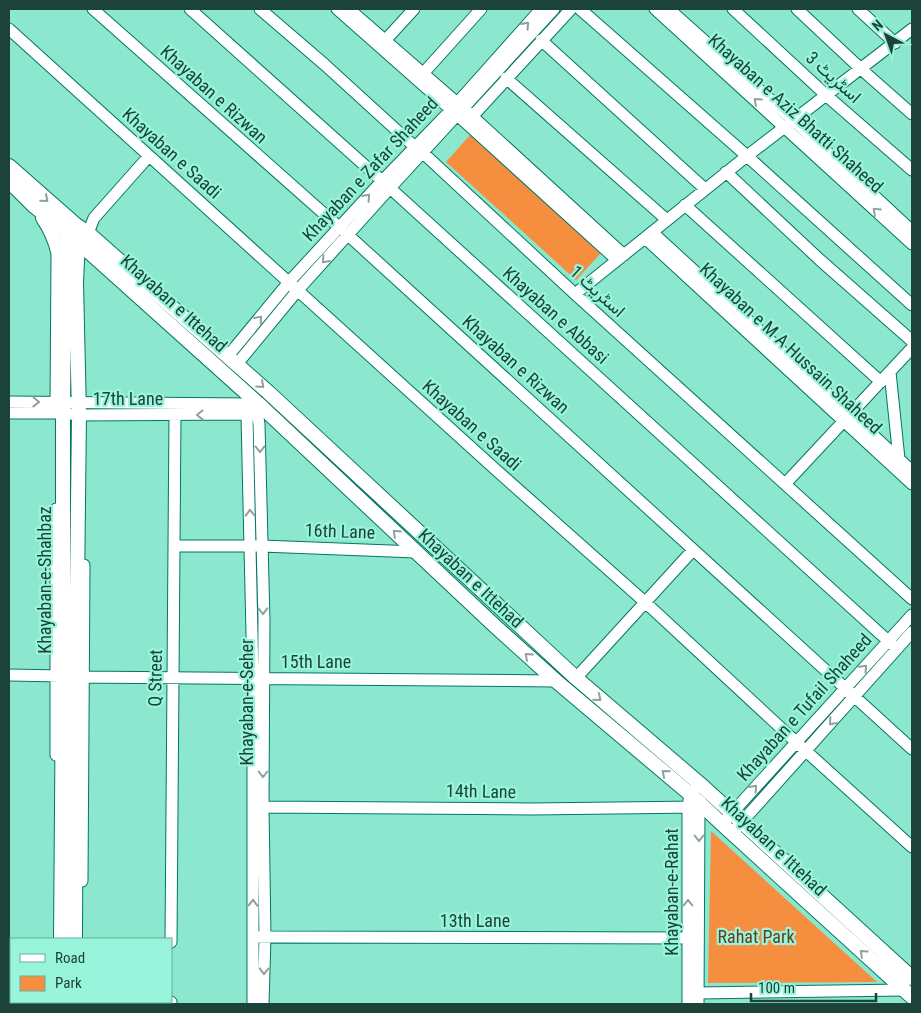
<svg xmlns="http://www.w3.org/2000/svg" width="921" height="1013" font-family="'Roboto Condensed',Vazirmatn,sans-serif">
<rect width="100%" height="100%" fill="#8be7ce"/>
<path fill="#f68e3f" d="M470,135L601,253L576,280L446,162Z
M711,831L877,982L708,983Z"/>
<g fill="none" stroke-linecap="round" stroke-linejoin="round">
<defs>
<path id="minor" d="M93,9L348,235L912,749
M190,9L390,188L897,649
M260,9L324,64L415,147L422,152L575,294L912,599
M337,9L466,123L617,260
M580,9L747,156L912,305
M655,9L912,244
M669,9L794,121L912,231
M733,9L827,96L912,170
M797,9L861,69L912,114
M858,9L895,43
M350,10L472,116L624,255
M9,29L495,469L646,603L796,742L912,847
M541,40L705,189
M380,46L414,9
M419,78L481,9
M506,78L667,220
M467,122L571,9
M726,172L820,260L912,341
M685,205L881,382
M652,232L912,471
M88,233L94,218L149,156
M645,238L912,484
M575,294L747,156L912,29
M228,356L289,282L382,181L451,110L541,9
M237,364L297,291L390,188L554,9
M890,372L899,459
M9,402L248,404C256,409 258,415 259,424L264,620L263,807L265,937L263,1004
M56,408L57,256
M9,413H63L79,415L245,414L247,416
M247,416L253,678V1004
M785,484L912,348
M175,546H262L416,552
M9,675L62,676
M78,677L556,681
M576,678L693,550
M56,755V509
M263,807L531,809L699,807
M722,824L912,615
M732,833L912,632
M82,881L84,565
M259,937L698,938
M171,942L175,415
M698,993L904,990
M171,1004V1002
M688,1004V807L690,794L700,784
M698,1004L699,807L700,801"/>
<path id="major" d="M9,166L76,225L88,233L268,392L576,678L700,784L912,978
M9,181L34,206L68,233L263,408L496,627L556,681L690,794L722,824L912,997
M43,218C53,232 58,247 61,265
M61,939L63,676V413L64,280L68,233L72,229
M75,939L76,677L79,415L76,282L78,242L81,239
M61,1004V1002
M75,1004V1002"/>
</defs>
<use href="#minor" stroke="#037762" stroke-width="13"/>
<use href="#major" stroke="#037762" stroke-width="16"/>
<use href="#minor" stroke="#fff" stroke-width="11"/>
<use href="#major" stroke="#fff" stroke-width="14"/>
</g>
<defs><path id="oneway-chevron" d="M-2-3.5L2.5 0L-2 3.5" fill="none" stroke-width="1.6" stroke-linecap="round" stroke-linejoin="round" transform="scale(1.25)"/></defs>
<g stroke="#8ea19c">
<use href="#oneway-chevron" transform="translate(526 25) rotate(-48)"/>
<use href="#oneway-chevron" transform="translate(757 101) rotate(-138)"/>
<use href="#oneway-chevron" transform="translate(367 197) rotate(-48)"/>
<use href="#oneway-chevron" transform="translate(45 199) rotate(41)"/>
<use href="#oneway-chevron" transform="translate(876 211) rotate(-137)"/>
<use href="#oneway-chevron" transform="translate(325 260) rotate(132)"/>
<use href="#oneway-chevron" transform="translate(259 319) rotate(-50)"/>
<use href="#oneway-chevron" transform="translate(261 385) rotate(42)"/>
<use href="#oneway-chevron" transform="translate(36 402) rotate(1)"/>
<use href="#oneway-chevron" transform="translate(200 415) rotate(179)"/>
<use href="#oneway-chevron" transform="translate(260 449) rotate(89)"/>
<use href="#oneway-chevron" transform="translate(250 513) rotate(-92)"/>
<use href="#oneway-chevron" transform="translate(396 533) rotate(-137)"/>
<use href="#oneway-chevron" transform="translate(263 611) rotate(89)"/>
<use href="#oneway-chevron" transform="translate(528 656) rotate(-138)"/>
<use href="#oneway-chevron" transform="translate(864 668) rotate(-47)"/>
<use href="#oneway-chevron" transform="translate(598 698) rotate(40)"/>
<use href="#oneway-chevron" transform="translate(832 722) rotate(132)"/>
<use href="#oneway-chevron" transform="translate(665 773) rotate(-140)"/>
<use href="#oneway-chevron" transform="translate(263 774) rotate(90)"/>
<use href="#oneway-chevron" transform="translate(754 788) rotate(-48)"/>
<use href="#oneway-chevron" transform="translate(699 838) rotate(90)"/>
<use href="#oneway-chevron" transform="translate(253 903) rotate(-89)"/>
<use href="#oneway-chevron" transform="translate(688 903) rotate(-90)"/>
<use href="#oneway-chevron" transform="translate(863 953) rotate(-138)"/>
<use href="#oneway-chevron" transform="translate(264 971) rotate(91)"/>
</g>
<g text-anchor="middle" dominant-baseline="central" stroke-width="4.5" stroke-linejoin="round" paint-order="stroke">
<g font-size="18" fill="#1c4339" stroke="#98f5db">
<text transform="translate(834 77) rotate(42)">اسٹریٹ 3</text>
<text transform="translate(214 94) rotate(42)">Khayaban e Rizwan</text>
<text transform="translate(796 113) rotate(42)">Khayaban e Aziz Bhatti Shaheed</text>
<text transform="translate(172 153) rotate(42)">Khayaban e Saadi</text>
<text transform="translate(370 169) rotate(-47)">Khayaban e Zafar Shaheed</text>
<text transform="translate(598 291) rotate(42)">اسٹریٹ 1</text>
<text transform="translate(174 303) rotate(42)">Khayaban e Ittehad</text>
<text transform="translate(556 315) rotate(42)">Khayaban e Abbasi</text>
<text transform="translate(791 348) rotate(43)">Khayaban e M A Hussain Shaheed</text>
<text transform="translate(516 364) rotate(42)">Khayaban e Rizwan</text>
<text x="128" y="398">17th Lane</text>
<text transform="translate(472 425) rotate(42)">Khayaban e Saadi</text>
<text transform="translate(340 531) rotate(2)">16th Lane</text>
<text transform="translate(471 578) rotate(43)">Khayaban e Ittehad</text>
<text transform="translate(44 580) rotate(-90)">Khayaban-e-Shahbaz</text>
<text x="316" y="661">15th Lane</text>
<text transform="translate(155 678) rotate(-89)">Q Street</text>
<text transform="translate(246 702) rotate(-90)">Khayaban-e-Seher</text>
<text transform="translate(804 707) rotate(-48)">Khayaban e Tufail Shaheed</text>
<text transform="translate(481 791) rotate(1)">14th Lane</text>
<text transform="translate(774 846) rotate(43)">Khayaban e Ittehad</text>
<text transform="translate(671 892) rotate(-90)">Khayaban-e-Rahat</text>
<text x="475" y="920">13th Lane</text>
</g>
<g font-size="18" fill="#673b1c" stroke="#98f5db">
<text x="756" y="936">Rahat Park</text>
</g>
</g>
<rect width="921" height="1013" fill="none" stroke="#1c4339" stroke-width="20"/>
<rect x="10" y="938" width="162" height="65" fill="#98f5db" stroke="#66ae9a"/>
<rect x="20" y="954" width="25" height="8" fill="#ffffff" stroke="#66ae9a"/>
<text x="55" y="963" font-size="15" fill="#1c4339">Road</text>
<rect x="20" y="976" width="25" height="15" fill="#f68e3f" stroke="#66ae9a"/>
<text x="55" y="988" font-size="15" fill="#1c4339">Park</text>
<g transform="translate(886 35) rotate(319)" stroke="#98f5db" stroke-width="4" paint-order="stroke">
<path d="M0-4L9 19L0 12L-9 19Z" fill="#1c4339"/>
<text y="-8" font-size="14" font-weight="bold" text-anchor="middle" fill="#1c4339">N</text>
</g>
<path d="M751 993v8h125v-8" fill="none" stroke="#1c4339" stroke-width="2.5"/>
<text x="758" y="993" font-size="15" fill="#1c4339" stroke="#98f5db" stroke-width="4" paint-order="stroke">100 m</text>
</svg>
